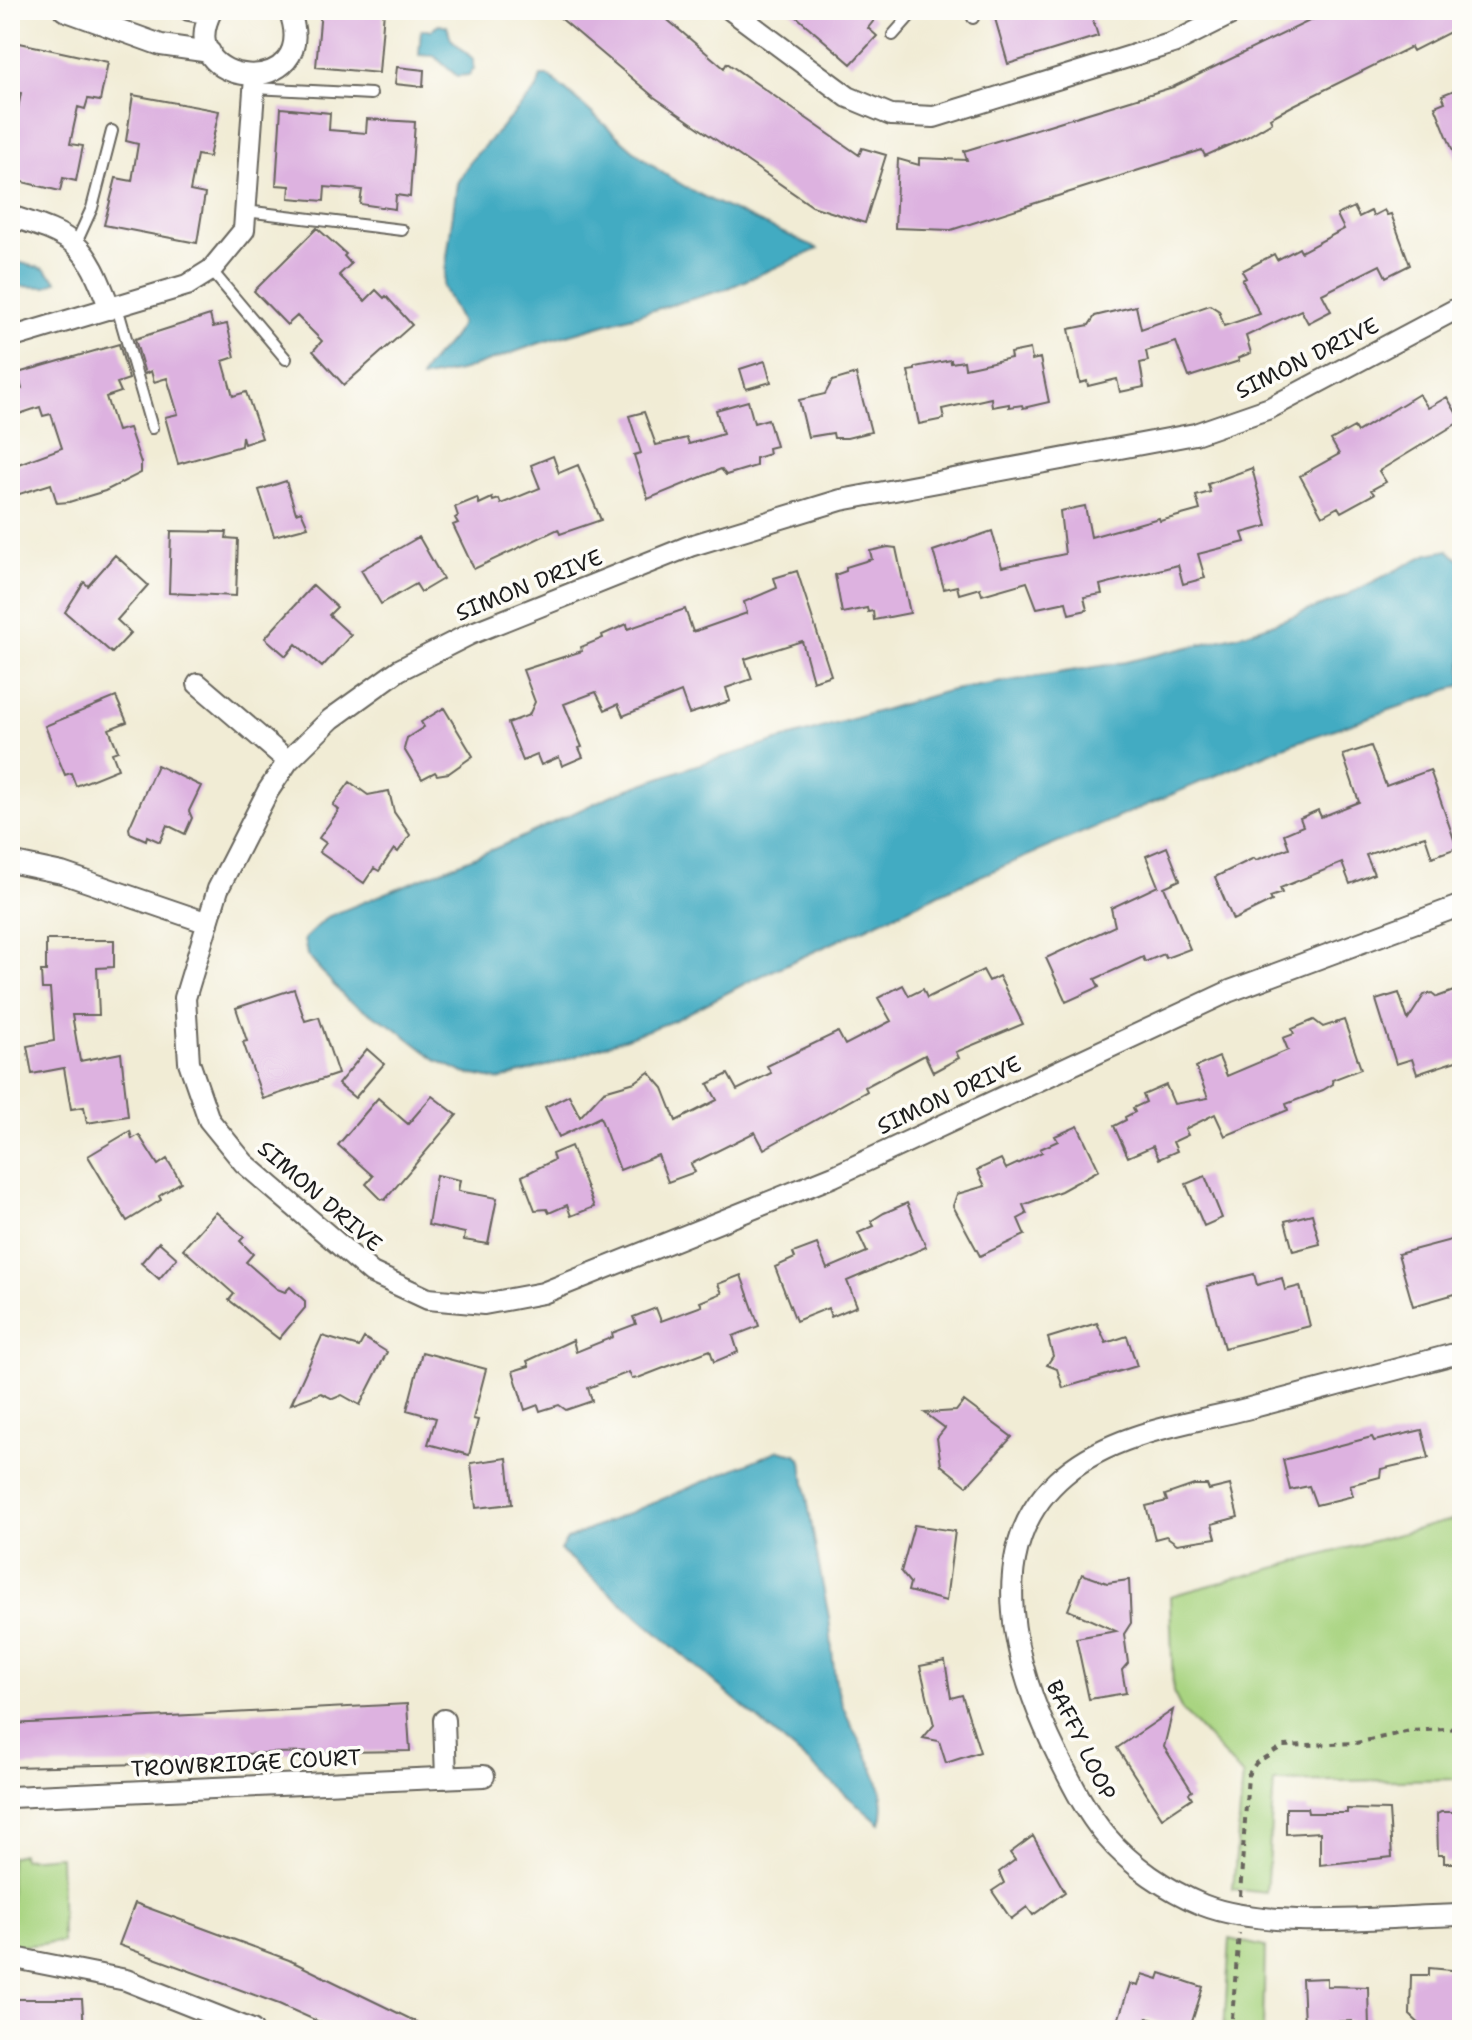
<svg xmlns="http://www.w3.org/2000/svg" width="1472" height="2040" font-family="'Shantell Sans',sans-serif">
<rect width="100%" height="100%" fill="#fdfcf7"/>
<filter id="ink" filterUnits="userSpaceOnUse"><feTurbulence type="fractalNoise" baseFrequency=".0125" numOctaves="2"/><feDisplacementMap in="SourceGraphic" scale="16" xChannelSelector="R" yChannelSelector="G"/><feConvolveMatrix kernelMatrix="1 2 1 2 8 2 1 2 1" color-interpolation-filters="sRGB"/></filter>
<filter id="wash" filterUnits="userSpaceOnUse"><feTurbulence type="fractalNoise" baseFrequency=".006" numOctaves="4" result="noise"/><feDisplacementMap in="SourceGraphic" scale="32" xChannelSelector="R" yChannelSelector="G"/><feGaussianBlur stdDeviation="1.8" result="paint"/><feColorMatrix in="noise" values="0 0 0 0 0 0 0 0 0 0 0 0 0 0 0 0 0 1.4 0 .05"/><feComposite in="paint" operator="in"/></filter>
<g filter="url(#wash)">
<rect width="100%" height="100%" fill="#f1ecd5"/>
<path fill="#a9d481" stroke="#62784e" stroke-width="2" d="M1462,1517V1779L1274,1782L1266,1893L1233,1889L1243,1776L1182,1710L1173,1692L1170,1596Z
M22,1854L23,1859L60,1856L62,1942L11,1947L10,1857Z
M1230,1939L1265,1947L1263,2030H1224Z"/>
<path fill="#42abc2" stroke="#2f646f" stroke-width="2" d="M440,24L447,26L451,39L473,59L474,69L469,75L457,76L434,56L419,55L421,30H431Z
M541,76H548C587,105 620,143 660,171C708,204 766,223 818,249L726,289L540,343L464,370L421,379C422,365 454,343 461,323L443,287L457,183L472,159L537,89Z
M10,260L44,269L57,281L47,287L10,286Z
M1448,550L1462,562V685L1283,747L950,889L748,982L673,1021L560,1062L498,1080L464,1073L438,1061L394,1027L347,1000L307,955L304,939L327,917L518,839L612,795L693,766L947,691L1126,662L1247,633L1337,600L1428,554Z
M779,1450L796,1454L802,1461C808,1512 818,1562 828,1612C833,1640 831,1671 840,1698C851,1736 894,1783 880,1824L560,1550L567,1539Z"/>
<g id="blocks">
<path fill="#ddb2e0" d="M321,10H384L379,73L316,67Z
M551,10H656L724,68L727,63L859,155L862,148L886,155L865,223L812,206L654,97Z
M789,10H864L875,19L868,28L877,36L851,64Z
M1010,10H1090L1098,36L1008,64L994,15Z
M1332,10H1462V26L1413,51L1411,47L1294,105L1270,118L1272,122L1245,138L1205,156L1202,150L951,230L895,228L898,159L919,165V158L967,160L964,151L1173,87Z
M15,42L108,62L100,101L88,99L85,109L78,107L70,144L83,146L76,181L63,178L60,191L10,179V129H14L21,93L10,91V54H13Z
M397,67L424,70L423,87L395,84Z
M1462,87V171H1461L1435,106L1445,102L1442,95Z
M133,95L219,111L209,157L197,155L190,191L205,194L197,243L104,225L116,178L132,181L138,144L126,141Z
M281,108L330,113L329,130L366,133L367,119L415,122L410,197L396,195L395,209L360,204L362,190L325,187L324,201L289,198L290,186L276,185Z
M1354,207L1359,217L1371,211L1373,216L1384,210L1387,215L1391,214L1410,265L1386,277L1380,265L1322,294L1331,311L1308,323L1301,310L1246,336L1251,353L1238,358L1239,361L1189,377L1176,342L1146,351L1148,361L1140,363L1144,387L1120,392L1117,379L1088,386L1087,381L1080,383L1069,329L1089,325L1095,316L1136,306L1141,329L1210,305L1219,311L1224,326L1260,314L1242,280L1246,278L1242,271L1274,254L1277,260L1299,248L1301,252L1344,229L1337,215Z
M317,228L346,254L344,256L351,264L339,275L365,301L376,290L384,298L386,296L412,325L344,385L313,351L322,341L297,316L287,325L254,291Z
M210,315L213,327L227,324L235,357L223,361L233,396L246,392L262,438L244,444L242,436L241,446L178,464L165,417L178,414L167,378L154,382L151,371L145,374L135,339Z
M119,344L129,379L117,383L121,392L106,397L117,431L129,428L141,463V473L105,491L69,502L57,503L51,484L10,497V467L62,448L51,414L43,416L40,407L10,417V391L22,389L18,373Z
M1030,349L1032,360L1040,358L1049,402L1023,408L1022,405L1009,407V404L992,407L991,398L942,409L944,419L919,424L908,371L915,370V367L951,360V363L964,361L965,368L1011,358L1010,353Z
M765,361L771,382L746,389L740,369Z
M856,374L871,432L847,438H834L833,433L808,437L799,400L825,394L832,381Z
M1419,394L1428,408L1447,397L1461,421L1379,471L1386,482L1371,490L1374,494L1341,512L1338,507L1322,516L1300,476L1339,454L1331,440L1354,427L1357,432Z
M748,401L754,423L768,419L776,446L768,448L769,454L756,458V466L726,475L721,469L648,499L634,455L641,453L629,416L644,412L656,445L687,438L689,444L723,434L716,410Z
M553,456L559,473L578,465L601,520L560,534L558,529L474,569L453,525L458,523L455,518L458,516L455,507L477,498L479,504L492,498L493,501L499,499L501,504L540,488L531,465Z
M1252,468L1267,526L1242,533L1245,542L1198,554L1205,578L1183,584L1178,565L1100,585L1102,594L1084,597L1087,610L1069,614L1066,602L1037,608L1027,582L982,595L980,588L959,594L957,586L944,589L933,551L992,531L1002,567L1065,554L1060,511L1085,506L1091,537L1159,518L1160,521L1200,510L1196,496L1210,492L1208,484Z
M286,481L296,513L301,511L308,527L274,536L259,490Z
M171,531L227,532L226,538L238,539L236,596L169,593Z
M419,537L443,579L421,592L416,584L381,604L361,570Z
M888,547L896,548L910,613L874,620L873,611L868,612L867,608L842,613L835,575L846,571V567L872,559L870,551Z
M115,555L148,585L117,620L131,633L112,653L65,612L84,582L88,586Z
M797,571L831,675L813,681L802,641L745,659L752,679L726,688L730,701L689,714L681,692L623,716L618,704L605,710L596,692L564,704L582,747L579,748L583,757L562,766L559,757L541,765L537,755L523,761L508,723L529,715L535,702L523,670L582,651L581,647L603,638L602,635L627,624L628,629L685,609L693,632L747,613L744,602L777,588L774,578Z
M313,585L337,607L329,615L351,635L322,667L296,644L286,656L265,638Z
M116,697L127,722L109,729L118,751L112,753L118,769L76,786L71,773L65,775L45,726Z
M444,708L473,756L449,773L437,775L435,772L422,779L404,749L407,738L424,727L421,722Z
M1371,746L1386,786L1430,770L1457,848L1432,857L1425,836L1405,842L1366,855L1374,874L1350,884L1342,863L1280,888L1282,893L1270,897L1272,901L1233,920L1215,877L1254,858L1256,860L1289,848L1284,834L1303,826L1300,818L1318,810L1321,817L1359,802L1343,755Z
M157,765L201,786L189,811L192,818L185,834L167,825L160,842L147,836L146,840L130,833L129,828Z
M350,782L368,795L389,791L394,812L410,835L398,852L394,849L379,871L374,868L364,883L319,852L326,843L319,838L339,810L333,805Z
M1167,847L1180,880L1164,887L1190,949L1166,958L1164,954L1145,962L1143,957L1095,979L1099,987L1066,1002L1046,958L1115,926L1111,908L1158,886L1146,856Z
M46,940H114V967L97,968L99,1015H72L80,1061L121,1053L128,1116L87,1123L84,1107L71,1109L64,1068L32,1074L27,1046L54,1041L50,989H42L41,971H46Z
M983,970L989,981L999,976L1023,1024L956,1052L959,1058L933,1072L925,1055L865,1087L867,1091L764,1149L755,1132L691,1164L695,1172L668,1182L658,1155L620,1170L600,1117L559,1137L545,1107L569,1095L580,1117L604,1091L635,1082L649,1072L663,1088L676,1121L717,1100L708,1084L728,1074L737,1090L771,1073L767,1066L838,1032L845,1045L891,1021L878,998L903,985L909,996L923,989L927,998Z
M1462,988V1059L1417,1074L1412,1059L1396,1064L1376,1000L1399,993L1408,1020L1424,995L1432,993L1437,997Z
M294,989L305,1021L319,1017L338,1074L263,1099L243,1042L247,1041L236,1008Z
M1314,1020L1323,1027L1344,1020L1361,1069L1332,1080L1333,1084L1323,1090L1286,1104L1288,1110L1225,1136L1215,1114L1185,1129L1188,1135L1173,1142L1177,1151L1159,1159L1153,1146L1128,1157L1114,1126L1126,1120L1125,1117L1135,1112L1133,1108L1146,1102L1143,1095L1166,1085L1174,1104L1208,1098L1196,1067L1219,1057L1227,1076L1288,1050L1283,1038L1294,1034L1292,1029Z
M367,1049L384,1064L355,1098L338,1084Z
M432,1096L457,1115L385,1200L381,1199L366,1184L373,1176L338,1145L378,1098L408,1124Z
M1078,1126L1099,1170L1061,1191L1023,1205L1027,1214L1018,1219L1025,1235L980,1256L953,1206L957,1194L985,1186L977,1170L1001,1159L1006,1169L1042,1152L1040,1149L1058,1141L1055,1136Z
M130,1131L132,1139L139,1135L158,1165L167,1159L181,1182L159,1196L161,1200L127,1221L88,1156Z
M571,1146L594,1207L571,1216L567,1205L549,1213L547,1209L535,1210L522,1176L554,1160L552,1154Z
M436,1175L460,1180L458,1191L497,1198L488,1244L464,1240L465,1233L428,1225Z
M1205,1176L1222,1218L1204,1226L1186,1184Z
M907,1203L926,1247L847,1281L857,1306L831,1317L828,1308L796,1321L775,1267L795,1258L793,1253L817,1244L827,1269L867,1252L858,1233L874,1226L871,1221L884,1213Z
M216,1212L244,1237L240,1241L253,1254L246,1262L277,1289L285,1292L290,1287L305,1301V1308L279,1339L229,1300L234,1294L183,1249Z
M1312,1214L1320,1244L1293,1251L1285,1221Z
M1462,1237V1292L1413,1306L1398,1254Z
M159,1242L177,1258L159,1279L141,1263Z
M1254,1274L1257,1285L1282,1278L1285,1290L1300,1286L1310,1326L1224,1348L1207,1286Z
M741,1275L759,1326L733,1336L738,1352L714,1362L710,1350L638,1378L632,1379L629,1372L588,1388L592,1401L566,1410L559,1405L540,1411L538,1405L525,1410L513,1371L529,1366L527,1361L573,1340L576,1352L613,1337L612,1333L636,1324L633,1317L656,1308L661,1321L702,1306L700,1302L722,1293L718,1284Z
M1097,1323L1106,1343L1127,1336L1137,1366L1063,1388L1057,1369L1047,1365L1053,1356L1048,1338Z
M322,1336L359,1347L364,1338L387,1352L360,1405L342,1395L333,1399L321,1393L291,1404Z
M422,1352L486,1369L473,1419L478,1420L469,1455L428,1444L436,1418L407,1410Z
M964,1401L1012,1437L967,1486L941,1465L937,1438L945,1428L925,1413L956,1411Z
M1422,1430L1429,1458L1381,1469L1380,1477L1350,1485L1353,1496L1316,1505L1309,1486L1290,1490L1283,1460L1372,1437L1374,1441Z
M507,1458L512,1504L476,1508L471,1463Z
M1194,1485H1207L1209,1490L1230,1485L1238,1517L1212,1524L1216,1538L1177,1544L1166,1536L1155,1539L1146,1506L1167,1501L1165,1495Z
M914,1525L955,1531L946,1601L908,1591L910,1583L901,1572Z
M1082,1574L1107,1583L1129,1580L1131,1623L1124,1634L1128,1663L1122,1670L1126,1693L1089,1699L1076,1638L1116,1631L1068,1610Z
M945,1661L951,1698L962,1695L980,1752L946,1763L939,1741L923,1738L934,1725L920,1666Z
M407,1704L410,1751L264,1753L226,1755L227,1761L192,1763L10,1767V1724Z
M1173,1710L1164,1747L1192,1791L1189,1793L1192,1798L1162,1818L1117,1748Z
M1286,1808H1307L1308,1813H1347V1809L1389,1810L1392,1857L1320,1865V1832L1286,1834Z
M1441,1812H1462V1863H1444V1855H1438L1437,1814Z
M1033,1836L1065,1892L1033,1915L1027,1907L1011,1919L992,1891L1004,1883L999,1872L1015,1860L1010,1853Z
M135,1903L289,1960L433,2030H337L279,2004L119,1945Z
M1429,1968L1462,1971V2030H1426L1410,2015L1411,1975H1429Z
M1160,1973L1203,1987L1191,2025L1186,2030L1147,2018L1139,2030H1115L1130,1984L1138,1986L1142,1974L1158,1979Z
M1327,1978V1986L1368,1987L1369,2030H1353L1352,2021L1304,2023L1302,1979Z
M10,1999H82L84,2030H10Z"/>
</g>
</g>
<g filter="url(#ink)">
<use href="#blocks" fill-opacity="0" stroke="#67655d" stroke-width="2"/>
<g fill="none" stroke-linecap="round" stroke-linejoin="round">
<defs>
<path id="service" d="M971,10L973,18
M893,35L915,10
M254,88L371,94
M245,211L402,230
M76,243L92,208L112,131
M211,270L286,359
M117,307L152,428"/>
<path id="minor" d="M64,10L161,45L210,52
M189,10L210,14
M212,10C169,89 325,103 289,10
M731,10L848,97L891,115L934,117L1173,43L1239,10
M10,216C77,237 85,242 110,309
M1462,306L1270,408L1195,434L841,500L690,546L470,634L399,670L331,719L288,761L268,791L218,889L185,998L189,1062L209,1120L244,1163L372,1273L428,1299L484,1304L543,1293L834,1176L1230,991L1462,905
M10,338L187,285L211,270L244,230L255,77
M198,684L288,761
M10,862L62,873L208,923
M1462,1352C1390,1371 1318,1390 1246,1409C1185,1424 1114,1433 1065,1474C977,1547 1016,1672 1059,1758C1073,1786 1086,1812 1106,1836C1131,1866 1167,1890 1203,1905C1269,1931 1390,1916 1462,1915
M444,1720L446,1778
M10,1797L484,1776
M10,1957L126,1980L252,2030"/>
</defs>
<use href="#service" stroke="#67655d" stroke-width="14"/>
<use href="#minor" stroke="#67655d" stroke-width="24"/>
<path stroke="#67655d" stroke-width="4" stroke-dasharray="6 6" stroke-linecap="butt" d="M1240,1896L1248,1775L1256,1763L1283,1746L1356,1743L1410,1731L1462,1728
M1231,2030L1239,1933"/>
<use href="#service" stroke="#fff" stroke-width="10"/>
<use href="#minor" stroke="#fff" stroke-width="20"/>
</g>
</g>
<g text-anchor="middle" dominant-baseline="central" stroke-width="7" stroke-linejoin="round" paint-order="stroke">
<g font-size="22" fill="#1c1c1c" stroke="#fdfcf7">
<text transform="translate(1307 358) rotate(-26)">SIMON DRIVE</text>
<text transform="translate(529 585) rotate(-22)">SIMON DRIVE</text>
<text transform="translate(949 1095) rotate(-25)">SIMON DRIVE</text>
<text transform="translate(320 1196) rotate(41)">SIMON DRIVE</text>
<text transform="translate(1081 1740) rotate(64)">BAFFY LOOP</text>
<text transform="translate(246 1763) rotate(-3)">TROWBRIDGE COURT</text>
</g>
</g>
<rect width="1472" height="2040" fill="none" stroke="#fdfcf7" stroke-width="40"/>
</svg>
